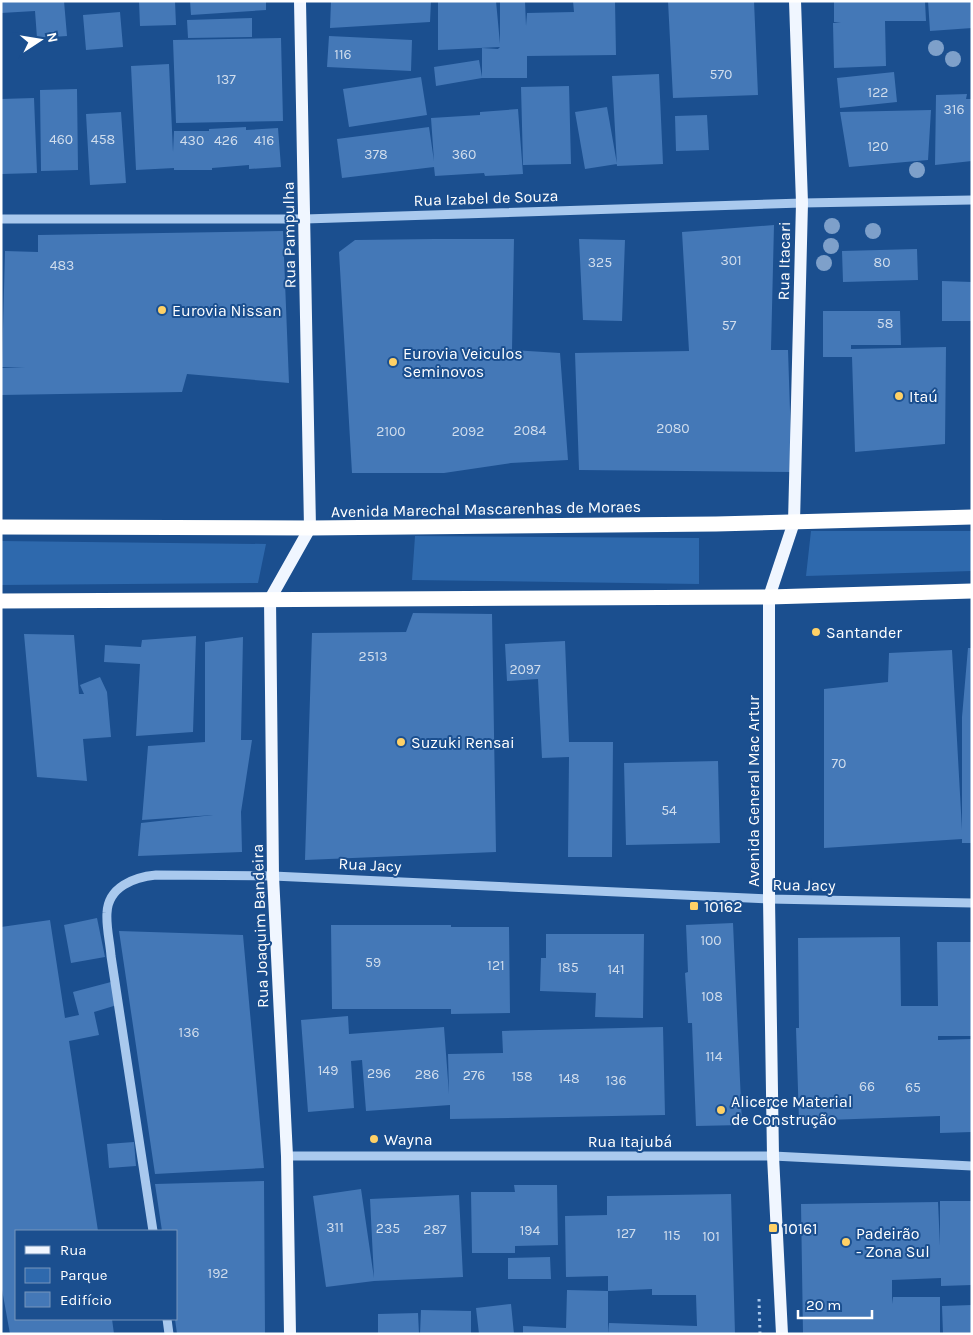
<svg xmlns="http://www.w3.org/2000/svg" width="973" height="1335" font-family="Karla,sans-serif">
<rect width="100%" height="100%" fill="#1b4f8f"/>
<path fill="#2e69ad" d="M811,531H972V571L806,576Z
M415,536L699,538V584L412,580Z
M1,541L266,544L258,583L1,585Z"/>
<path fill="#4478b7" d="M1,1H64L67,36L37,38L35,11L1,13Z
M139,1H175L176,25L140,26Z
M190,1H266V10L191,15Z
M331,1H431L430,22L330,28Z
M438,1H496L500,44V1H525L526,26L527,13L574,12L573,1H615L616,55L527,56V78H482L436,86L434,67L479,60L482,77V48L498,49L500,47L438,50Z
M668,1H754L758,95L673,98Z
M834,1H925L926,21H885L886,66L834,68L833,23H841L834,22Z
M928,1H972V28L930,31Z
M120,12L123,47L86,50L83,15Z
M252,18V37L188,38L187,20Z
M329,36L412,40L411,71L327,67Z
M281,38L283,121L176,123L173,40Z
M169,64L173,152L174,131H209V129L246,127V130L278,128L281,167L249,169V165L212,168V170H174V168L136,170L131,66Z
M894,72L897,102L840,108L837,78Z
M659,74L663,164L617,166L612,76Z
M421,77L427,115L349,127L343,89Z
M569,86L571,164L523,165L521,87Z
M77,89L78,170L41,171L40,90Z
M967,94L966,99H972V161L935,165L936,95Z
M34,98L37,173L2,174L1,99Z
M607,107L617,164L585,169L575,112Z
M518,109L523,174L485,176L484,173L435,176L434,167L342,178L337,139L429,127L434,161L431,118L480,115V112Z
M931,110L928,160L849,167L840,112Z
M121,112L126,183L90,185L86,114Z
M707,115L709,150L676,151L675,116Z
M774,225L771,350H788L792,472L579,470L575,353L689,351L682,232Z
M283,231L289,383L187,374L182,392L1,395V368H25L2,367L5,251L38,252V235Z
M435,239H514L512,350L560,353L568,460L511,463L444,473H352L339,252L355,240Z
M579,239L625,240L622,321L583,320Z
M917,249L918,280L843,282L842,251Z
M942,281L972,282V321H942Z
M823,311H900L901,345H851V349L946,347L945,444L855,452L852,357H823Z
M413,613L492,614L496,852L305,860L312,633L406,632Z
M24,634L74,635L79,694H84L80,685L100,677L107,692L111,737L83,739L87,781L37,777Z
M196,636L193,732L136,736L140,664L104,662L105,645L141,647L142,640Z
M243,637L241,740H252L241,812L242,852L138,856L141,823L213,815L142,820L148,746L205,742V642Z
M565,641L569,742H613L612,857H568L569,757L542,758L538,679L507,681L505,644Z
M968,648H972V843H962V839L824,848V689L888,682L889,653L952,650L962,830V717Z
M718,761L720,843L626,845L624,763Z
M97,918L105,957L71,963L64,925Z
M50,920L65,1018L79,1015L73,992L111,982L117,1005L94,1012L99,1035L69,1041L98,1231H16V1319H112L114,1334H10L1,1284V927Z
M733,923L742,1125L696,1126L692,1023H688L685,973L688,972L686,925Z
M331,925H451V927H509L510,1013L451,1014V1009H332Z
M119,931L243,935L264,1168L155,1174Z
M546,934H644L643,1018L595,1017L596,993L540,991L541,958H546Z
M900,937L901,1006H938L937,942H972V1036H938V1040L972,1039V1132L940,1133V1116L799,1121L796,1028H799L798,938Z
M348,1016L349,1034L444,1027L449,1094L448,1054L503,1053L502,1031L663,1027L665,1115L450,1119V1105L366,1111L362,1060L351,1061L354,1108L308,1112L301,1020Z
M134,1142L136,1166L109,1168L107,1144Z
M264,1181L265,1334H177L175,1319L176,1231H162L155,1184Z
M514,1185H557L558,1245L515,1246V1253H472L471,1192H515Z
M361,1189L374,1278L370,1199L459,1195L463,1277L374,1281L326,1287L313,1196Z
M731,1194L735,1334H608L609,1323L697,1326L696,1295H652V1289L608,1291V1276L566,1277L565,1216L607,1215V1196Z
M940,1201H972V1285L941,1286V1278L892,1280V1304L893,1297H940V1334H803L801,1204L938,1202L940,1246Z
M550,1257L551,1279H508V1258Z
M567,1290L608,1291V1334H523V1326L566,1328Z
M511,1304L514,1334H479L476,1308Z
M972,1305V1334H943L942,1306Z
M421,1310L471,1311V1334H420Z
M418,1313L419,1334H378V1314Z"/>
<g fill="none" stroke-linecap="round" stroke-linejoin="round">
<path stroke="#a9c9ee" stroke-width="3" stroke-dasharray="2.5 4" stroke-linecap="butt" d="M759,1299L760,1334"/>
<path stroke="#a9c9ee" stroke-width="9" d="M1,219H305L802,203L972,200
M287,1156H773L972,1166
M153,1231L111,956C110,942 106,927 107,913C108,887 134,877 156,875L273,876L769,899L972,903
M167,1319L169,1334"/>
<path stroke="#f0f6ff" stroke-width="12" d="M290,1334L287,1156L273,876L270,599L310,528L300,1
M782,1334L773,1156L769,899V597L794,522L802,203L795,1"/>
<path stroke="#fff" stroke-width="15" d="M1,527L310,528L716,524L972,517
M1,601L769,597L972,591"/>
</g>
<g fill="#7ea0ca">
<circle cx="936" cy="48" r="8"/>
<circle cx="953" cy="59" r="8"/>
<circle cx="917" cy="170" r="8"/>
<circle cx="832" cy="226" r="8"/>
<circle cx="873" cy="231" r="8"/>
<circle cx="831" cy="246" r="8"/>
<circle cx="824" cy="263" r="8"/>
</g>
<g fill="#ffd166" stroke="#1b4f8f" stroke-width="2">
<circle cx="162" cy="310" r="5"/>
<circle cx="393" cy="362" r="5"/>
<circle cx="899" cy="396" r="5"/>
<circle cx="816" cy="632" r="5"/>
<circle cx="401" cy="742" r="5"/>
<rect x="689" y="901" width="10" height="10" rx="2.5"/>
<circle cx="721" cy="1110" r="5"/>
<circle cx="374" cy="1139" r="5"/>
<rect x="768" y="1223" width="10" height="10" rx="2.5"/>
<circle cx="846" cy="1242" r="5"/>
</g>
<g text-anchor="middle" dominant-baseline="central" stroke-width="4" stroke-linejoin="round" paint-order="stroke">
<g font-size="14" fill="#d0dded">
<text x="343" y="54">116</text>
<text x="721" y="74">570</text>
<text x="226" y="79">137</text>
<text x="878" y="92">122</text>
<text x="954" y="109">316</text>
<text x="61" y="139">460</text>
<text x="103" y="139">458</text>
<text x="192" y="140">430</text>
<text x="226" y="140">426</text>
<text x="264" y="140">416</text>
<text x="878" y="146">120</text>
<text x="376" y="154">378</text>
<text x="464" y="154">360</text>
<text x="731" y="260">301</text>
<text x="600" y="262">325</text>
<text x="882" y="262">80</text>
<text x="62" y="265">483</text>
<text x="885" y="323">58</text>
<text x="729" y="325">57</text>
<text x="673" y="428">2080</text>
<text x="530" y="430">2084</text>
<text x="391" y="431">2100</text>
<text x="468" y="431">2092</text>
<text x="373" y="656">2513</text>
<text x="525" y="669">2097</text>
<text x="839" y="763">70</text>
<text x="669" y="810">54</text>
<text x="711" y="940">100</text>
<text x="373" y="962">59</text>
<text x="496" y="965">121</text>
<text x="568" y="967">185</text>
<text x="616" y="969">141</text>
<text x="712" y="996">108</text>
<text x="189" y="1032">136</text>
<text x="714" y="1056">114</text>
<text x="328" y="1070">149</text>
<text x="379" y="1073">296</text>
<text x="427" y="1074">286</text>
<text x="474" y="1075">276</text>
<text x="522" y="1076">158</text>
<text x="569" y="1078">148</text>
<text x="616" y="1080">136</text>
<text x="867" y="1086">66</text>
<text x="913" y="1087">65</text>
<text x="335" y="1227">311</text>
<text x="388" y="1228">235</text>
<text x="435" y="1229">287</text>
<text x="530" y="1230">194</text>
<text x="626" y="1233">127</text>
<text x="672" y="1235">115</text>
<text x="711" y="1236">101</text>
<text x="218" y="1273">192</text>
</g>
<g font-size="16" fill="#fff" stroke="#1b4f8f">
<text transform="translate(486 198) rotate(-2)">Rua Izabel de Souza</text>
<text transform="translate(289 235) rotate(-91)">Rua Pampulha</text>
<text transform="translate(784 261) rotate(-89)">Rua Itacari</text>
<text transform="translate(486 509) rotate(-1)">Avenida Marechal Mascarenhas de Moraes</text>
<text transform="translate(753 791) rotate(-90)">Avenida General Mac Artur</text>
<text transform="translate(370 865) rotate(3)">Rua Jacy</text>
<text transform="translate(804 885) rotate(1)">Rua Jacy</text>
<text transform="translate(260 926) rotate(-92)">Rua Joaquim Bandeira</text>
<text x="630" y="1141">Rua Itajubá</text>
</g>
<g font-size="16" fill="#fff" stroke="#1b4f8f" text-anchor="start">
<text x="172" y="310">Eurovia Nissan</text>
<text x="403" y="353">Eurovia Veiculos<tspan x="403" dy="18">Seminovos</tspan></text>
<text x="909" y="396">Itaú</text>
<text x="826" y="632">Santander</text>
<text x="411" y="742">Suzuki Rensai</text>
<text x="704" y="906">10162</text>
<text x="731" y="1101">Alicerce Material<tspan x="731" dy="18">de Construção</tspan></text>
<text x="384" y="1139">Wayna</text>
<text x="783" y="1228">10161</text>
<text x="856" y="1233">Padeirão<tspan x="856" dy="18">- Zona Sul</tspan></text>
</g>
</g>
<rect width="973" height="1335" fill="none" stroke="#ffffff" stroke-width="5"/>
<rect x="15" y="1230" width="162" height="90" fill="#1b4f8f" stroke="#7695bc"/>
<rect x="25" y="1246" width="25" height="8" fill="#f0f6ff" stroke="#7695bc"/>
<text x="60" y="1255" font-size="15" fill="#ffffff">Rua</text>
<rect x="25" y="1268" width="25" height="15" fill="#2e69ad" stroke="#7695bc"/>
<text x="60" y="1280" font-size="15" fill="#ffffff">Parque</text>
<rect x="25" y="1292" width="25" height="15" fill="#4478b7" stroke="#7695bc"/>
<text x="60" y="1305" font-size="15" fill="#ffffff">Edifício</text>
<g transform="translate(40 40) rotate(78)" stroke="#1b4f8f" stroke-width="4" paint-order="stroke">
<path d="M0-4L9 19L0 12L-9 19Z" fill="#ffffff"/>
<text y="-8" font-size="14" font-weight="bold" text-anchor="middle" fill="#ffffff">N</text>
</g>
<path d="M798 1310v8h74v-8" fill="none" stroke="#ffffff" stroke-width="2.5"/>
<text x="806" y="1310" font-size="15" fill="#ffffff" stroke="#1b4f8f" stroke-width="4" paint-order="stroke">20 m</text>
</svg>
